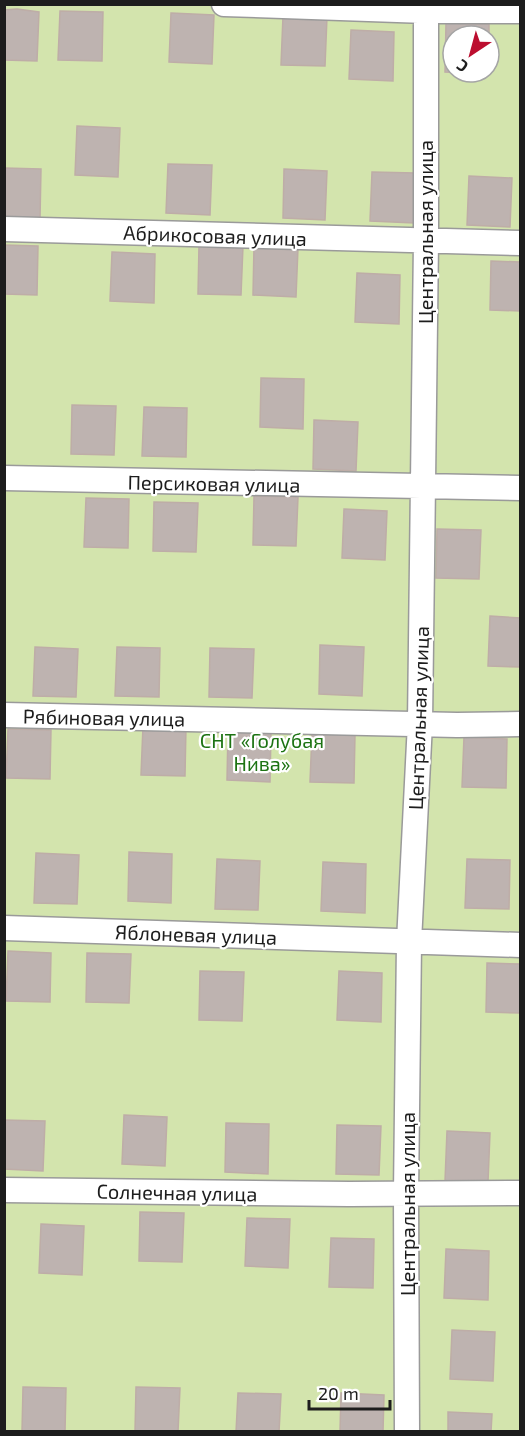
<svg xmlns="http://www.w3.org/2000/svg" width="525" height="1436" font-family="'Exo 2',sans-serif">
<rect width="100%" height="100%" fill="#eee8e4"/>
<path fill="#d3e4ad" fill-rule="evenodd" d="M5,5H520V1431H5ZM453,36H489V72H453Z"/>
<path fill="#beb3b0" stroke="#beada7" stroke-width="1.5" d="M17,9L39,12L37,61L4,60V10Z
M60,11L103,12L102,61L58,60Z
M171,13L214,15L212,64L169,62Z
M283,16L327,17L325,66L281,65Z
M446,23L489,24V38V36H453V72H488V74L445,72Z
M351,30L394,32L393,81L349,79Z
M77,126L120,128L118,177L75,175Z
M168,164L212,165L210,215L166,213Z
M4,168L41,169L40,219L4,217Z
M284,169L327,171L325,220L283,218Z
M372,172L415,173L414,223L370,221Z
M469,176L512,178L510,227L467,225Z
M4,245L38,246L37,295L4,294Z
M199,245L243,246L241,295L198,294Z
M254,246L298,248L296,297L253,295Z
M112,252L155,254L154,303L110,301Z
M491,261L520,262V311L490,310Z
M357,273L400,275L399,324L355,322Z
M261,378L304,379L303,429L260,427Z
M72,405L116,406L114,455L71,454Z
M144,407L187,408L186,457L142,456Z
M314,420L358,422L356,471L313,469Z
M254,496L298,497L296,546L253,545Z
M86,498L129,499L128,548L84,547Z
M154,502L198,503L196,552L153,551Z
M344,509L387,511L385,560L342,558Z
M437,529L481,530L479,579L436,578Z
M490,616L520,618V667L488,666Z
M320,645L364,647L362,696L319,694Z
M35,647L78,649L76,697L33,696Z
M117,647L160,648L159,697L115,696Z
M210,648L254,649L252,698L209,697Z
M143,726L186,727L185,776L141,775Z
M8,729L51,730L50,779L6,778Z
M228,731L271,733L270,782L227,780Z
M312,733L355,735L354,783L310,782Z
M464,737L507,739L506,788L462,787Z
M129,852L172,854L171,903L128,901Z
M36,853L79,855L77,904L34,903Z
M217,859L260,861L258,910L215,909Z
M467,859L510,860L509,909L465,908Z
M323,862L366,864L365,913L321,911Z
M8,951L51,953L50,1002L6,1001Z
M87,953L131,954L129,1003L86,1002Z
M487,963L520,964V1013L486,1012Z
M200,971L244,972L242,1021L199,1020Z
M339,971L382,973L381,1022L337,1020Z
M124,1115L167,1117L165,1166L122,1164Z
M4,1120L45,1121L43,1171L4,1169Z
M226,1123L269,1124L268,1174L225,1172Z
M337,1125L381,1126L379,1175L336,1174Z
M447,1131L490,1133L488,1182L445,1181Z
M140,1212L184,1213L182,1262L139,1261Z
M247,1218L290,1219L288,1268L245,1266Z
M41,1224L84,1226L82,1275L39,1273Z
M331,1238L374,1239L373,1288L329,1287Z
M446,1249L489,1251L488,1300L444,1298Z
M452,1330L495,1332L493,1381L450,1379Z
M23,1387L66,1388L65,1432H22Z
M136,1387L180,1388L178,1432H135Z
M238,1393L281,1394L279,1432H236Z
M341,1393L384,1395L383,1432H340Z
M448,1412L492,1414L491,1432H448Z"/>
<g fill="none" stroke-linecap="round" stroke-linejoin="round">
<defs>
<path id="street" d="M224,4L426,11H520
M4,229L520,243
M4,478L520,488
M4,715L457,725L520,724
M4,928L520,945
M4,1190L349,1194L520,1193
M407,1432L406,1194L409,942L420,723L426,241V4"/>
</defs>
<use href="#street" stroke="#9a9a9a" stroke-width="27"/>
<use href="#street" stroke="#fff" stroke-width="24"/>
</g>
<g text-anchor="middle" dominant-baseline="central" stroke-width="4.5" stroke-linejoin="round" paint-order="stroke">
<g font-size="20" fill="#1d1d1d" stroke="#fff">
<text transform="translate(425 232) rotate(-90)">Центральная улица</text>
<text transform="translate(215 235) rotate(2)">Абрикосовая улица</text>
<text transform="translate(214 483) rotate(1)">Персиковая улица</text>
<text transform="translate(104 717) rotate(1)">Рябиновая улица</text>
<text transform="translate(418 718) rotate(-88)">Центральная улица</text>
<text transform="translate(196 934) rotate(2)">Яблоневая улица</text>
<text transform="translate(177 1192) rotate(1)">Солнечная улица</text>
<text transform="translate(407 1204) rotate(-90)">Центральная улица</text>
</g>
<g font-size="20" fill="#1d7313" stroke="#fff">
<text x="262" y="740">СНТ «Голубая<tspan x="262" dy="23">Нива»</tspan></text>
</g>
</g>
<rect width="525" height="1436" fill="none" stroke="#1d1d1d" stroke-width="12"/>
<g transform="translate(471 54) rotate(216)"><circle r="28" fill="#ffffff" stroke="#a5a5a5" stroke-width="1.5"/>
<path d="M0-4.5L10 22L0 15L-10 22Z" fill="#bc0e2f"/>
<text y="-9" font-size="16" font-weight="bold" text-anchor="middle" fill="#1d1d1d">С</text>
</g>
<path d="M309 1400v9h81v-9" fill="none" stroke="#1d1d1d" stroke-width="3"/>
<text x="318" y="1400" font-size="18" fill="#1d1d1d" stroke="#ffffff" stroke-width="4.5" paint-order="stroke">20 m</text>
</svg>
